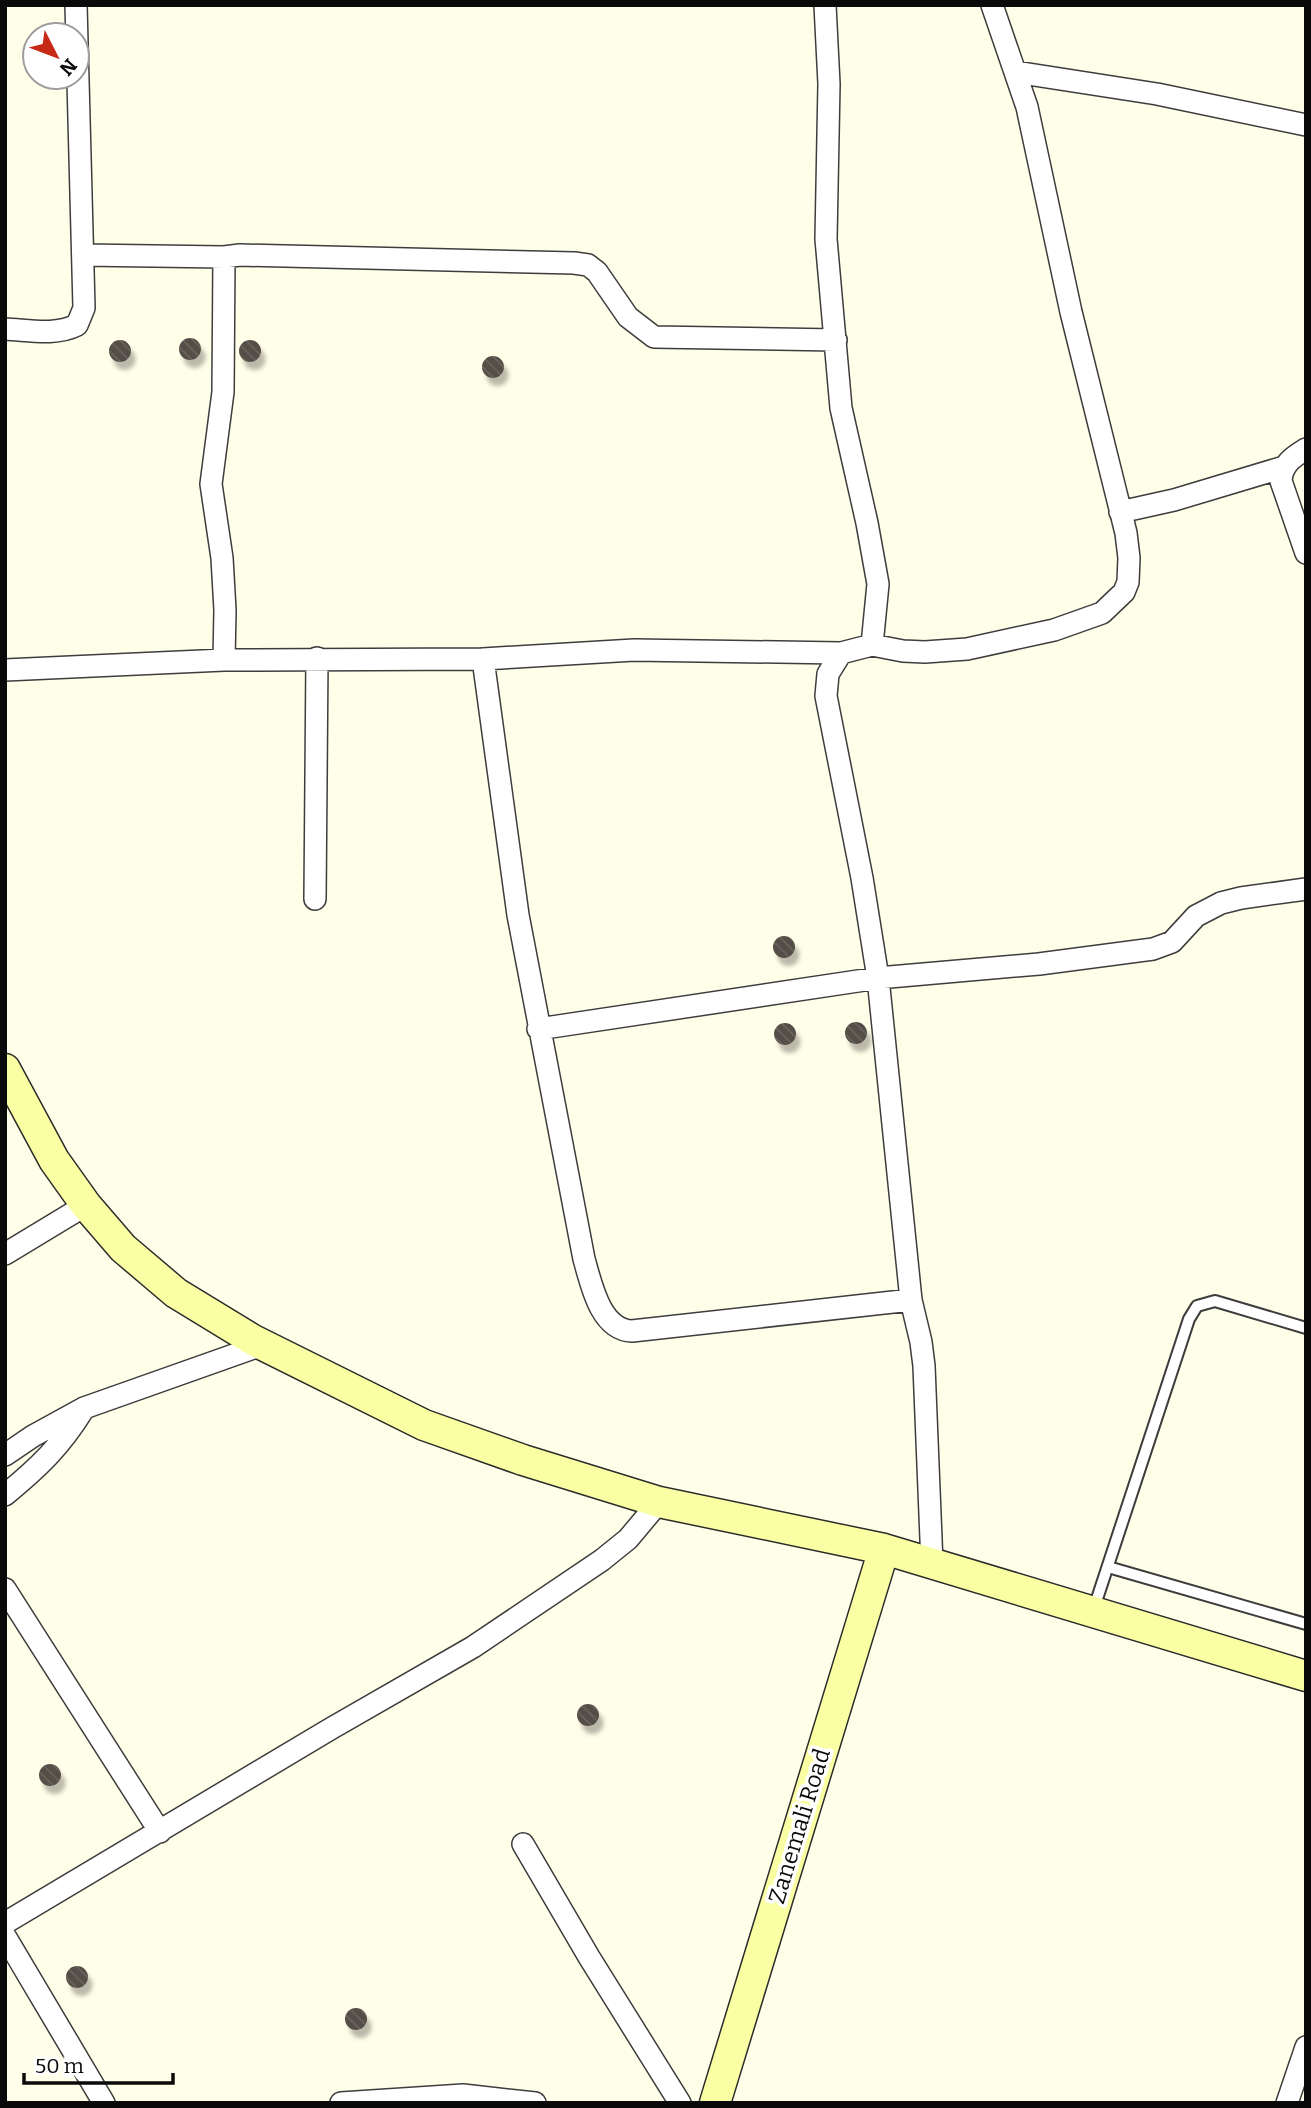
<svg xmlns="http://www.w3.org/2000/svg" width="1311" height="2108" font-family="Bitter,serif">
<defs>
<pattern id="building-back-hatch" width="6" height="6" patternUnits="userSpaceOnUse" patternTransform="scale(1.75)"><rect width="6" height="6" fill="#544e46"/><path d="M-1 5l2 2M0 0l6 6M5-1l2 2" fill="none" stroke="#68635c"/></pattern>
<filter id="shadow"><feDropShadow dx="4.5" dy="8" stdDeviation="2" flood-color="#0004"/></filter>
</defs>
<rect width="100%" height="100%" fill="#fffee8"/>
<path fill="url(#building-back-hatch)" filter="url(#shadow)" d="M179 349a11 11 0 1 1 22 0a11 11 0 1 1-22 0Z
M109 351a11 11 0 1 1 22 0a11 11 0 1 1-22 0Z
M239 351a11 11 0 1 1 22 0a11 11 0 1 1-22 0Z
M482 367a11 11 0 1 1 22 0a11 11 0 1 1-22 0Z
M773 947a11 11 0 1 1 22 0a11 11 0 1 1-22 0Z
M845 1033a11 11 0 1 1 22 0a11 11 0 1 1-22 0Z
M774 1034a11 11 0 1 1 22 0a11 11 0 1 1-22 0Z
M577 1715a11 11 0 1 1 22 0a11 11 0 1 1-22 0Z
M39 1775a11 11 0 1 1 22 0a11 11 0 1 1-22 0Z
M66 1977a11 11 0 1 1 22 0a11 11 0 1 1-22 0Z
M345 2019a11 11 0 1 1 22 0a11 11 0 1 1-22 0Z"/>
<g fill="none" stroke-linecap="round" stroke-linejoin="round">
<defs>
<path id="lane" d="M1108,1567L1306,1624
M1094,1608L1189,1319L1197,1306L1215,1301L1306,1328"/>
<path id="street" d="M825,5L829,84L826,239L841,408L867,523L878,584L872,645
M1016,72L1157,94L1306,125
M83,255L224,257L240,255L574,263L588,265L597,272L628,317L654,337L836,340
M5,329C29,330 55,336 77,325L84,308L76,5
M1306,449C1293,457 1282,464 1281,481L1306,553
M1120,512L1174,500L1284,467
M841,653L828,674L826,696L862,878L878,978L911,1300L921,1342L924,1366L932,1564
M483,659L518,915L584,1259C591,1283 600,1330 632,1331L911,1300
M224,660L225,610L222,558L211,484L223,392L224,257
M5,670L224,660L483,659L634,650L841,653L872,645L903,651L925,652L967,649L1054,630L1102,613L1124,592L1128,582L1129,558L1126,533L1071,312L1027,107L992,5
M315,899L317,658
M538,1029L878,978L1039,964L1153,949L1172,942L1196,916L1221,903L1241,898L1306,889
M5,1254L86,1205
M5,1455L33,1436L84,1408L262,1345
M5,1495C39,1467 60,1447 83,1410
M5,1589L160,1832
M523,1844L589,1957L680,2103
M5,1923L332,1728L473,1647L602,1560L628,1539L659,1502
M5,1936L104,2103
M341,2103L463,2095L535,2103
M1287,2103L1306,2047"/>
<path id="secondary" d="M5,1069L54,1160L86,1205L123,1248L176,1293L253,1340L424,1425L523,1460L659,1502L884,1549L1306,1676
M715,2103L884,1549"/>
</defs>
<use href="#lane" stroke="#3d3d3d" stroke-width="14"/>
<use href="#street" stroke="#3d3d3d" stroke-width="24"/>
<use href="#secondary" stroke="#2c2c2c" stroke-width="33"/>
<use href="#lane" stroke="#fff" stroke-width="10"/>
<use href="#street" stroke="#fff" stroke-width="21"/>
<use href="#secondary" stroke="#fbffa3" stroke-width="30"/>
</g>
<g text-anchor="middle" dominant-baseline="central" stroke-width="7" stroke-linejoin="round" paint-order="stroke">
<g font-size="23" fill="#0a0a0a" stroke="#fff">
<text transform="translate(799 1826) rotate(-73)">Zanemali Road</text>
</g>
</g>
<rect width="1311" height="2108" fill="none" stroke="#0a0a0a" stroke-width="14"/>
<g transform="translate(56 56) rotate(132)"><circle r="33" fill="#ffffff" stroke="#9d9d9d" stroke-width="2"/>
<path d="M0-5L12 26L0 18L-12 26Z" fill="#c62a17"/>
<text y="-10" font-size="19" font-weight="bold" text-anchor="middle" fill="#0a0a0a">N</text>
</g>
<path d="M24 2073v10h149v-10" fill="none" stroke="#0a0a0a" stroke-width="3.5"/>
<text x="35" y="2073" font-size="21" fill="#0a0a0a" stroke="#ffffff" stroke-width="5" paint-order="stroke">50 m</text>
</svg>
